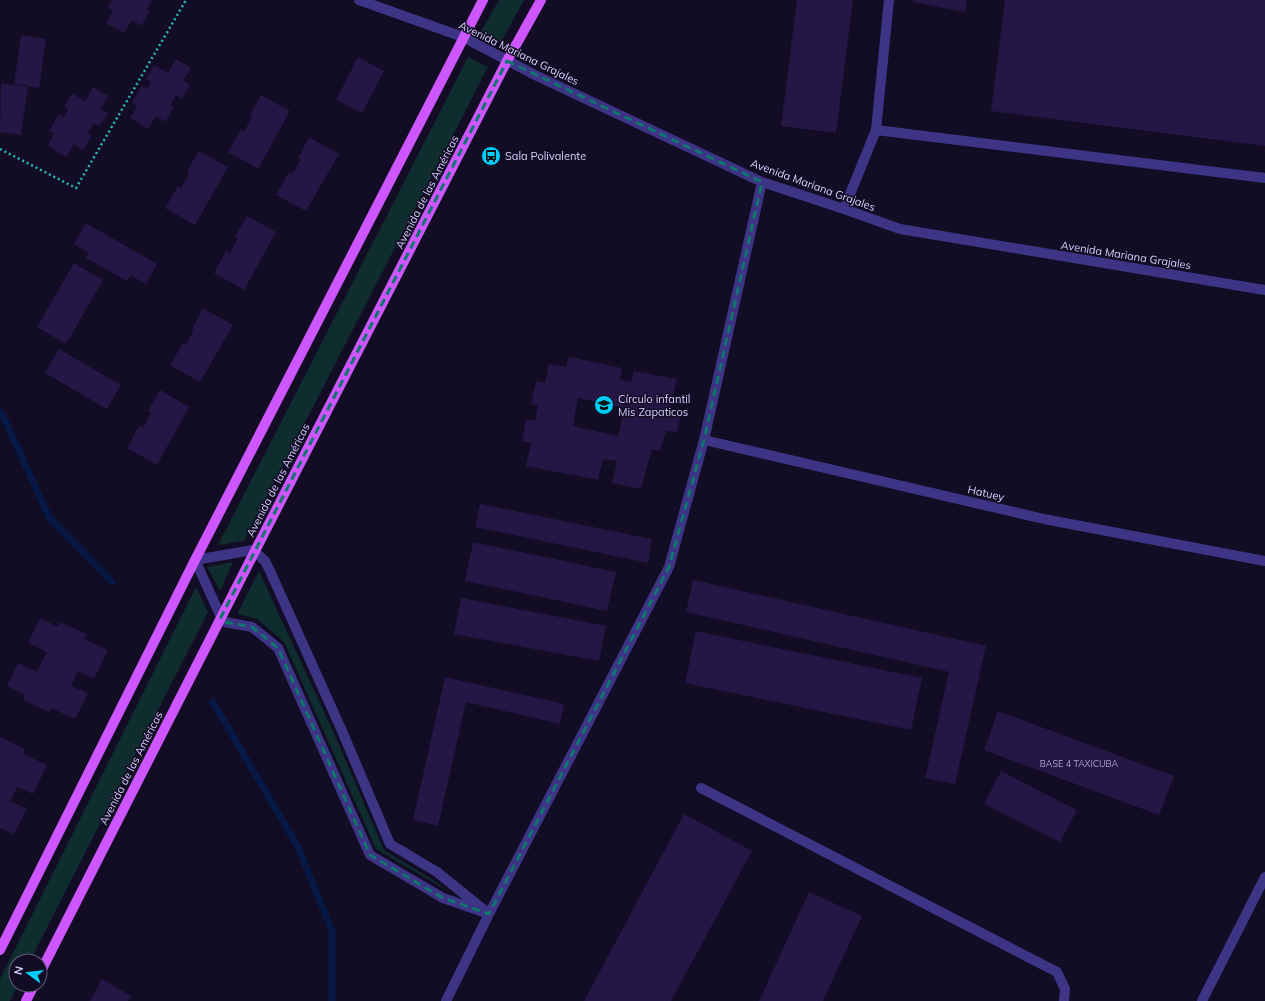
<svg xmlns="http://www.w3.org/2000/svg" width="1265" height="1001" font-family="Mulish,sans-serif">
<rect width="100%" height="100%" fill="#120c24"/>
<path fill="#0f2d2e" d="M499,0H524L501,42L481,31Z
M468,57L488,67L244,541L218,545Z
M233,562L220,591L207,567Z
M259,571L336,738L384,850L433,880L446,890L376,849L284,642L257,619L237,614Z
M196,587L208,612L30,961H16V985H18L10,1001H0V979Z"/>
<g fill="none" stroke-linecap="round" stroke-linejoin="round">
<path stroke="#061843" stroke-width="7" d="M0,412L4,418L49,517L112,582
M213,702L298,847L332,931V1001"/>
</g>
<path fill="#241746" fill-rule="evenodd" d="M112,0H152L146,11H150L142,26L132,20L124,33L106,23L113,11L108,8Z
M797,0H853L836,133L781,126Z
M913,0H967L965,12L913,2Z
M1005,0H1265V146L991,111Z
M21,35L46,39L39,88L14,84Z
M358,57L384,71L362,113L336,100Z
M176,59L191,68L183,81L190,85L182,99L176,95L170,106L174,107L166,122L156,116L148,129L130,118L137,106L132,103L141,86L147,89L151,82L146,79L154,65L168,73Z
M1,83L28,87L21,135L0,132Z
M93,87L108,96L101,109L108,113L100,126L94,123L87,134L92,135L83,150L74,144L66,157L48,146L54,134L49,131L59,114L64,117L68,110L64,107L72,93L85,101Z
M261,95L290,111L258,169L228,152L241,130L244,132L252,117L250,115Z
M309,137L339,154L306,211L276,195L289,172L292,174L301,160L298,158Z
M199,151L228,167L195,225L165,208L178,186L181,188L189,173L187,171Z
M247,216L276,232L244,290L214,273L226,251L230,253L238,238L235,236Z
M86,223L157,264L146,284L130,275L127,281L86,258L89,253L74,244Z
M74,263L103,280L66,344L37,327Z
M203,308L233,325L200,382L170,365L183,343L186,345L194,330L192,329Z
M59,349L121,385L107,409L45,373Z
M569,357L622,368L620,380L631,382L634,371L677,379L670,409L682,411L677,432L666,431L660,451L652,449L641,489L612,483L617,461L603,459L598,480L526,466L531,443L522,441L526,419L535,421L538,406L531,404L536,381L545,383L549,364L566,367ZM578,398L624,408L618,436L573,426Z
M160,390L189,407L157,465L127,448L139,426L143,428L151,413L148,411Z
M480,504L652,539L648,563L475,527Z
M473,542L616,572L607,611L465,581Z
M693,580L986,646L955,784L925,778L949,672L686,612Z
M461,598L606,626L599,661L454,634Z
M40,618L58,627L60,622L87,634L84,639L108,650L94,679L78,671L71,686L88,693L75,719L51,708L49,712L23,700L25,695L7,686L18,663L37,672L47,652L28,643Z
M696,631L922,678L911,730L685,683Z
M445,677L564,704L560,724L466,702L438,826L413,820Z
M998,711L1174,776L1159,815L984,750Z
M0,737L25,749L23,754L47,765L33,794L17,787L10,801L27,809L14,834L0,828Z
M1001,771L1077,810L1060,842L984,804Z
M684,814L752,851L671,1001H584Z
M809,892L862,916L823,1001H759Z
M102,979L131,996L128,1001H90Z"/>
<g fill="none" stroke-linecap="round" stroke-linejoin="round">
<path stroke="#26babc" stroke-width="2.5" stroke-dasharray="2 3" stroke-linecap="butt" d="M0,149L76,188L186,0"/>
<path stroke="#3e3486" stroke-width="10" d="M359,0L463,37L535,75L762,182L844,209L900,229L1265,290
M876,130L1265,178
M844,209L876,130L889,0
M704,440L1044,519L1265,561
M253,550L265,561L270,571L342,731L390,844L437,872L489,914L443,898L370,855L278,648L252,627L225,622L221,617L195,560Z
M701,788L1057,972L1065,989L1064,1001
M446,1001L489,914L669,567L704,440L762,182
M1202,1001L1265,877"/>
<path stroke="#cd56ff" stroke-width="10" d="M0,950L195,560L483,0
M40,973L255,551L507,61L541,0
M26,1001L34,985"/>
</g>
<path fill="none" stroke="#0f766e" stroke-width="3" stroke-dasharray="8 5" stroke-linejoin="round" d="M507,61L762,182L704,440L669,567L489,914L443,898L370,855L278,648L252,627L225,622L221,617Z"/>
<defs>
<symbol id="bus-disc" viewBox="-11 -11 22 22"><circle r="9.5" fill="#00cefa" stroke="#120c24"/><path d="M-5-6H5V4H4V6H2V4H-2V6H-4V4H-5ZM-3.5-4V0h7V-4ZM-3.5 1.2v1.5H-2V1.2ZM2 1.2v1.5H3.5V1.2Z" fill="#111"/></symbol>
<symbol id="school-disc" viewBox="-11 -11 22 22"><circle r="9.5" fill="#00cefa" stroke="#120c24"/><path d="M0-5L7-2L0 1L-7-2ZM-4 1L0 2.5L4 1V4Q0 6-4 4Z" fill="#111"/></symbol>
</defs>
<g fill-rule="evenodd">
<use href="#bus-disc" x="480" y="145" width="22" height="22"/>
<use href="#school-disc" x="593" y="394" width="22" height="22"/>
</g>
<g text-anchor="middle" dominant-baseline="central" stroke-width="3" stroke-linejoin="round" paint-order="stroke">
<g font-size="9" fill="#aba1d1">
<text x="1079" y="763">BASE 4 TAXICUBA</text>
</g>
<g font-size="11" fill="#d8cfff" stroke="#120c24">
<text transform="translate(519 53) rotate(26)">Avenida Mariana Grajales</text>
<text transform="translate(813 185) rotate(20)">Avenida Mariana Grajales</text>
<text transform="translate(427 192) rotate(-63)">Avenida de las Américas</text>
<text transform="translate(1126 255) rotate(9)">Avenida Mariana Grajales</text>
<text transform="translate(278 480) rotate(-63)">Avenida de las Américas</text>
<text transform="translate(986 493) rotate(13)">Hatuey</text>
<text transform="translate(131 768) rotate(-63)">Avenida de las Américas</text>
</g>
<g font-size="11" fill="#d8cfff" stroke="#120c24" text-anchor="start">
<text x="505" y="156">Sala Polivalente</text>
<text x="618" y="399">Círculo infantil<tspan x="618" dy="13">Mis Zapaticos</tspan></text>
</g>
</g>
<g transform="translate(28 973) rotate(285)"><circle r="19" fill="#120c24" stroke="#615a7c"/>
<path d="M0-3L7 15L0 10L-7 15Z" fill="#00cefa"/>
<text y="-6" font-size="11" font-weight="bold" text-anchor="middle" fill="#d8cfff">N</text>
</g>
</svg>
